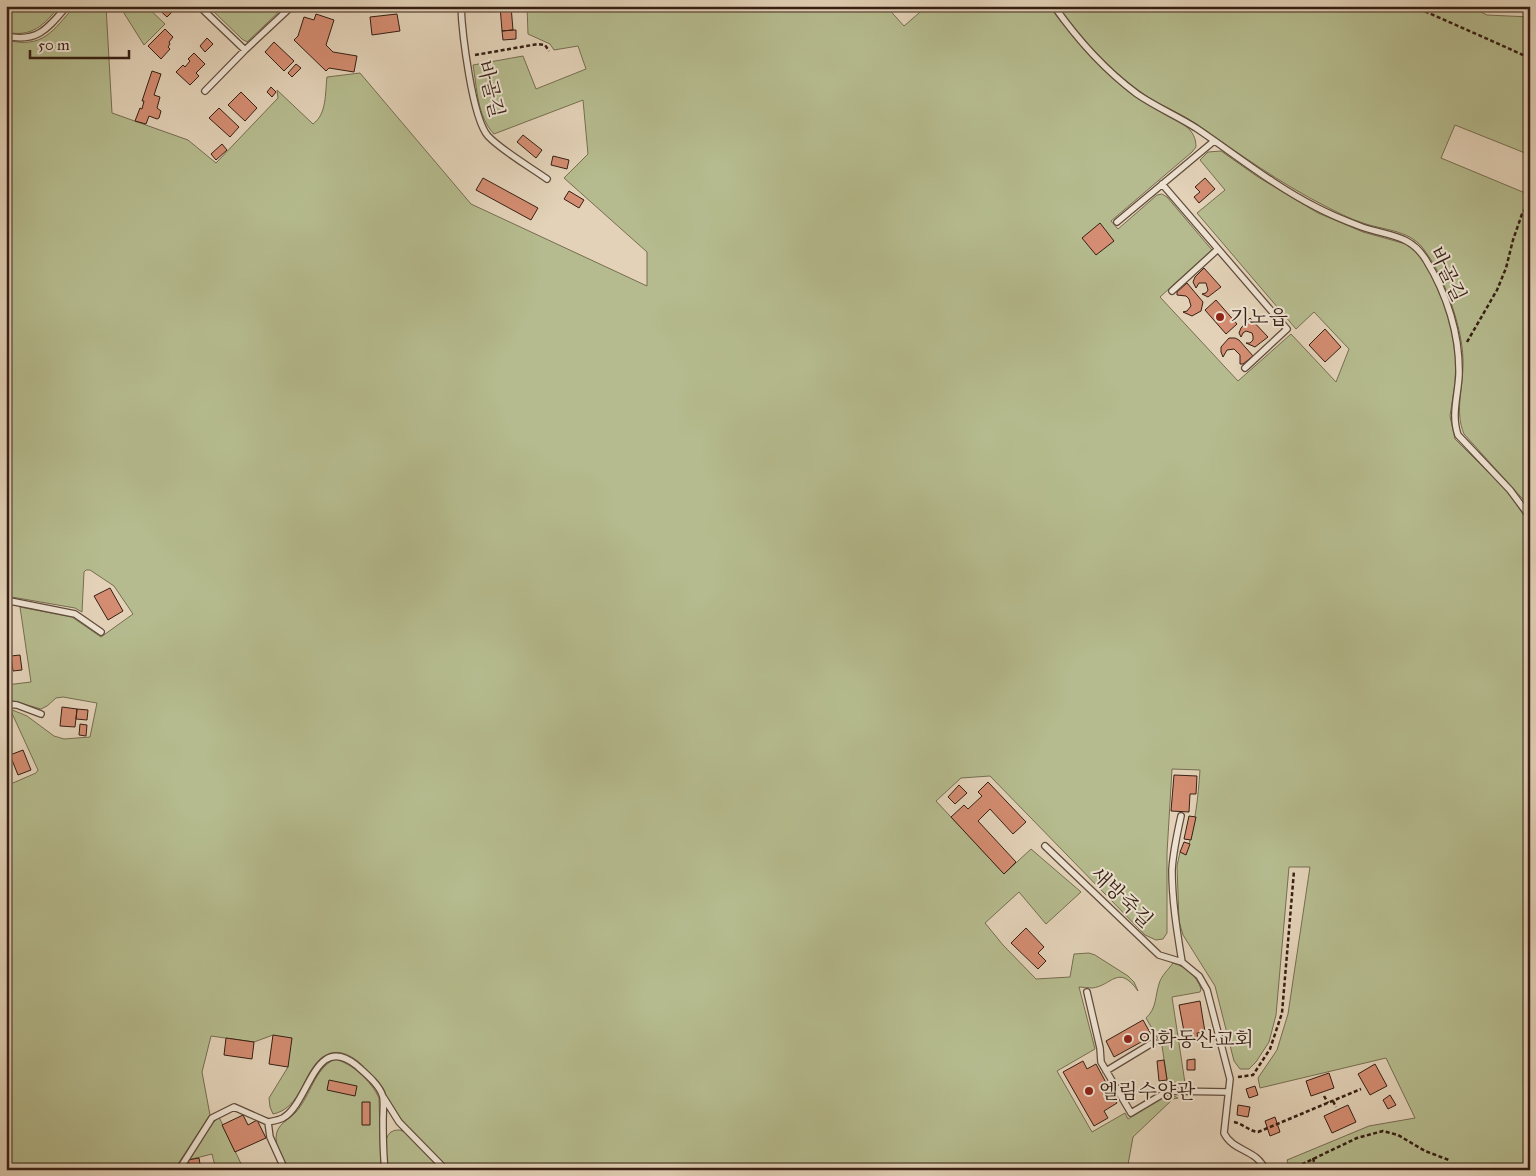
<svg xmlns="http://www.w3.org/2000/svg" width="1536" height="1176" font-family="'IM FELL Great Primer','Noto Serif KR',serif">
<rect width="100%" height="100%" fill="#e3d2b8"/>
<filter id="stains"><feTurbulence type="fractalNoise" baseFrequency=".004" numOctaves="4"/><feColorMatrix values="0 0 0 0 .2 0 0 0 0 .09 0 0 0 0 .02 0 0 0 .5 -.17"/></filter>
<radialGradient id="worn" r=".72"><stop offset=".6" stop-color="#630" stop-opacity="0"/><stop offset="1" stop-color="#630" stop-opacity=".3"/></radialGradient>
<path fill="#b5bb8e" stroke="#766d50" d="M6,6H59C45,25 31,38 6,32Z
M75,6H106L112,113L188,140L216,163L278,98L277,90L313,124C327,114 325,93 327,77L360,73L471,204L647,286V252L564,178L588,154L583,100L494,134C477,116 477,88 473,65L523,56L536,89L586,69L578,46L554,50L550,44L528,34L527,6H886L904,26L926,7L933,12L939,6H1049C1077,44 1109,75 1147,103C1161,113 1178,118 1190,130C1194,135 1196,140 1196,147L1192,152L1111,221L1118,229L1157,195L1162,194L1167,197L1212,250L1160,297L1238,381L1291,334L1336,382L1349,349L1314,312L1296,329L1197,213L1225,190L1200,160L1208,152L1221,151L1258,177L1318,213L1363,232L1406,244L1417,251L1426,265L1435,282L1448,314L1453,337L1456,359L1455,383L1450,416L1455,439L1507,491L1530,524V1170H1290L1287,1160L1369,1126L1415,1118L1386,1058L1260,1088L1258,1078L1277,1050L1288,1014L1310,867H1289L1276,1015L1269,1042L1256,1062L1249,1069H1240L1234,1061L1215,986L1183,935L1179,921L1177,866L1180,852L1186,854C1195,826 1198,799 1200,770L1172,769L1167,853V933L1163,939L1156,940L1145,935L990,776L961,778L936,801L1004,874L1031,849L1081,892L1046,924L1019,892L985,923L1003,945L1036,979L1070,977L1074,954L1089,953L1095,955L1128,976L1134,982L1138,991C1118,963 1112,986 1092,988C1088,988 1083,987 1079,987L1095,1049L1057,1071L1092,1132L1125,1113L1128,1119L1166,1095L1170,1094L1178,1098L1173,1099L1133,1137L1127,1170H450C434,1154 415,1138 401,1121C392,1109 386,1094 377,1082C361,1060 335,1037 314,1066C301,1084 297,1109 273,1114L270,1107L269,1098L288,1067L273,1035L254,1042L211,1036L202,1072L210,1115L174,1170H6V786L36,773L38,770L10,709L27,716L54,736L64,739L90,737L97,703L63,697L56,698L47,706L41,709L6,699V685L31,682L20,607L72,617L101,637L133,614L114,586L90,570H86L84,572L82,612L75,608L6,596V40C44,49 52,31 75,6Z
M126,6H146L165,24L144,45L122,10Z
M216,6H285L247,42L242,39L212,10Z
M1058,6H1468L1487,15L1530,17V155L1455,125L1441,158L1530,195V507L1464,434C1454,411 1464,384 1463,359C1462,325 1443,273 1422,247C1408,230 1383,230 1363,223C1350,219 1337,212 1325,206C1280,183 1239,154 1198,125C1182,114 1164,107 1148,97C1112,73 1083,41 1058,6Z
M1173,963C1186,967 1197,976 1201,989L1200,992L1172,997L1185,1083L1168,1086L1162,1046L1146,1018C1157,1008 1155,996 1159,984C1161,976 1168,970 1173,963Z
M335,1059C353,1064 371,1081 379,1098L381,1170H289C284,1160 276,1148 276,1138C276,1124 289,1120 296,1112C311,1095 314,1069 335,1059Z
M219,1117L244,1170H216L212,1154L188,1160L210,1126Z
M400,1130L405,1132L442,1170H388C387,1155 379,1129 400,1130Z"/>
<path fill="#d48d72" stroke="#361f13" d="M155,6H173L176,8L167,17Z
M471,6H485V10H471Z
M500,6H511L513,30L502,31Z
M316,14L334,20L326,45L333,52L357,56L354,72L329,68L326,71L294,40L298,36L304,17L314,20Z
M397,14L400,31L372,35L370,17Z
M165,29L173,37L169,42L170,44L168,47L170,49L161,59L148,46Z
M513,30H516V39L503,40L502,31Z
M207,38L213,44L205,52L200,46Z
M274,42L294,61L284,71L265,52Z
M194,53L205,64L196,73L199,76L190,85L176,72L183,65L185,67L190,61L188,59Z
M296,64L301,68L292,77L288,73Z
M152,71L161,74L154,95L160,97L157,108L161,111L159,118L157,119L149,116L146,124L135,121L140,108L142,109L144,101H142Z
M271,87L276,92L272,97L267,92Z
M241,92L257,108L245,121L228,105Z
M219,108L239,127L230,137L209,118Z
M523,135L542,150L536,158L517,142Z
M222,144L227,150L216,160L211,154Z
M553,156L569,160L567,169L551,165Z
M483,178L538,208L531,220L476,190Z
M1205,178L1215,189L1199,203L1194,197L1200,192L1195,187Z
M569,191L584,200L579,208L564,199Z
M1100,223L1114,241L1096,255L1082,238Z
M1204,268L1221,287L1208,297L1202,294L1206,293L1208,290L1206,283H1199L1196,288L1193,282L1195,277Z
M1187,283L1203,302L1201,311L1192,316L1183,312L1187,311L1191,306L1189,299L1186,296L1177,295V292Z
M1216,300L1237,324L1226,334L1205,310Z
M1250,318L1268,337L1255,347L1246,343H1250L1253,340V336L1252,333L1246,331L1243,333L1241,337L1239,333L1241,328Z
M1325,329L1341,347L1325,362L1309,345Z
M1229,338H1235L1239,340L1253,356L1243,364H1240V355L1234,349L1227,350L1223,357L1221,352V347Z
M110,588L123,611L108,620L94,596Z
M20,655L22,670L13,671L11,656Z
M62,707L77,709L75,727L60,726Z
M77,709L88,710L87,720L76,719Z
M80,724L87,725L86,736L79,735Z
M23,750L31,770L18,775L10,755Z
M1174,775L1197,776L1196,794H1190L1189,812L1171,811Z
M988,782L1026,822L1013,834L990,809L978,821L1016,862L1004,874L951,817L964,805L968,809L982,796L978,792Z
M959,785L967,793L955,804L948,797Z
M1189,816L1196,817L1191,840L1184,839Z
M1184,842L1190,844L1186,855L1180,852Z
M1026,928L1044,947L1038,953L1046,961L1038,969L1011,943Z
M1200,1001L1205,1032L1197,1033L1198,1039L1186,1042L1179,1005Z
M1143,1020L1152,1036L1114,1057L1106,1041Z
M273,1035L292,1038L288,1067L269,1064Z
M226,1038L254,1042L252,1059L224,1055Z
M1195,1059V1070H1187V1060Z
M1164,1060L1167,1080L1159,1081L1157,1061Z
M1083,1061L1087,1069L1096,1064L1117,1103L1104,1111L1108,1118L1094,1126L1063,1072Z
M1375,1064L1387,1086L1370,1095L1358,1074Z
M1329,1073L1334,1088L1311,1096L1306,1081Z
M329,1080L357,1086L355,1096L327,1090Z
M1255,1086L1258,1095L1249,1098L1246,1089Z
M1390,1095L1396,1105L1388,1109L1383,1100Z
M362,1102H370V1125H362Z
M1238,1105L1250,1107L1248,1117L1237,1115Z
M1348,1105L1356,1122L1332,1133L1324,1116Z
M243,1115L248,1125L257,1120L266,1138L235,1152L222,1125Z
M1275,1117L1280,1132L1270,1136L1265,1121Z
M199,1158L201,1170H191L188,1160Z"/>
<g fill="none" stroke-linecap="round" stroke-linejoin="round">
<defs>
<path id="service" d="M199,6L245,50
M461,6C462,32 472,118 488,136C501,150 530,167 547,179
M1054,6C1077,39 1105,70 1137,94C1156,107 1177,116 1196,128C1236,155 1273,185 1316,207C1331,215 1346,221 1362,227C1388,236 1410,234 1426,260C1447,294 1460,335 1459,375C1458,396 1451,415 1458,435L1510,490L1530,517
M6,36C38,43 48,28 67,6
M205,91L245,50L292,6
M1162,184L1287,329L1245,368
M1117,222L1214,141
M1172,291L1218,249
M6,602L10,601L75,614L101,632
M6,704L17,705L41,714
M1181,816C1177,834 1173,852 1172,870C1172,901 1177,931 1182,962
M1045,846L1159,955L1182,962L1199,976L1207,990L1230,1079L1224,1133C1233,1152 1257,1149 1265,1170
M1087,992L1100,1048L1101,1062L1131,1113L1168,1091L1228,1092
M1106,1071L1154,1042
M384,1098L399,1122L446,1170
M268,1122C273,1121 279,1120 283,1118C310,1102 314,1032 356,1065C365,1073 380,1085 383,1097C384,1104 383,1113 383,1120C383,1137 383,1153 385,1170
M179,1170L212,1118L234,1107L268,1122L270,1137L285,1170"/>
</defs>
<use href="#service" stroke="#614c3c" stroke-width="8"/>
<path stroke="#361f13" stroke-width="2.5" stroke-dasharray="4 2.5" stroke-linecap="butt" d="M1413,6L1501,45L1523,55L1530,62
M475,55L538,44L545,45L549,51
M1467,342L1497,290L1506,268L1513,240L1522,214L1530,201
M1238,1077L1253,1075L1270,1049L1282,1013L1294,871
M1324,1096L1328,1103
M1333,1101L1336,1107
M1234,1122C1243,1124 1249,1131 1258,1132L1361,1089
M1313,1158L1316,1170
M1290,1170L1357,1138L1383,1131L1398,1135L1425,1151L1449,1160"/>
<use href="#service" stroke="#ede2d1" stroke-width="5.5"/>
</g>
<g fill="#8f2418" stroke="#ede2d1" stroke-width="2">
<circle cx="1220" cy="317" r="5"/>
<circle cx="1128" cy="1039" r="5"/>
<circle cx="1089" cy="1091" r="5"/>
</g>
<g text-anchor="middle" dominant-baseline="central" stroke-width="4" stroke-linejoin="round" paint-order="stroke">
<g font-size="20" fill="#361f13" stroke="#ede2d1">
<text transform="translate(491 89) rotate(76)">바골길</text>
<text transform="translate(1448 274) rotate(64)">바골길</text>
<text transform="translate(1122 897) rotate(44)">새방죽길</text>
</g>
<g font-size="20" fill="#361f13" stroke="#ede2d1" text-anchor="start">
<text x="1230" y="317">기노읍</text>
<text x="1138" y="1039">이화동산교회</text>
<text x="1099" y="1091">엘림수양관</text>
</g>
</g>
<rect width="1536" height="1176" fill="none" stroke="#e3d2b8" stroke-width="25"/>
<rect x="8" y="8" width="1521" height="1161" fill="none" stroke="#361f13" stroke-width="2.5"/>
<rect x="12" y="12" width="1511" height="1151" fill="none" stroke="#361f13"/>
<path d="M30 50v8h99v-8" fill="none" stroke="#361f13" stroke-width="2.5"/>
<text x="38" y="50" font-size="15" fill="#361f13" stroke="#ede2d1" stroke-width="4" paint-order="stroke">50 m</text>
<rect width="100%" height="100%" filter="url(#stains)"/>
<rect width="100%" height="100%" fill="url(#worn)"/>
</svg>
